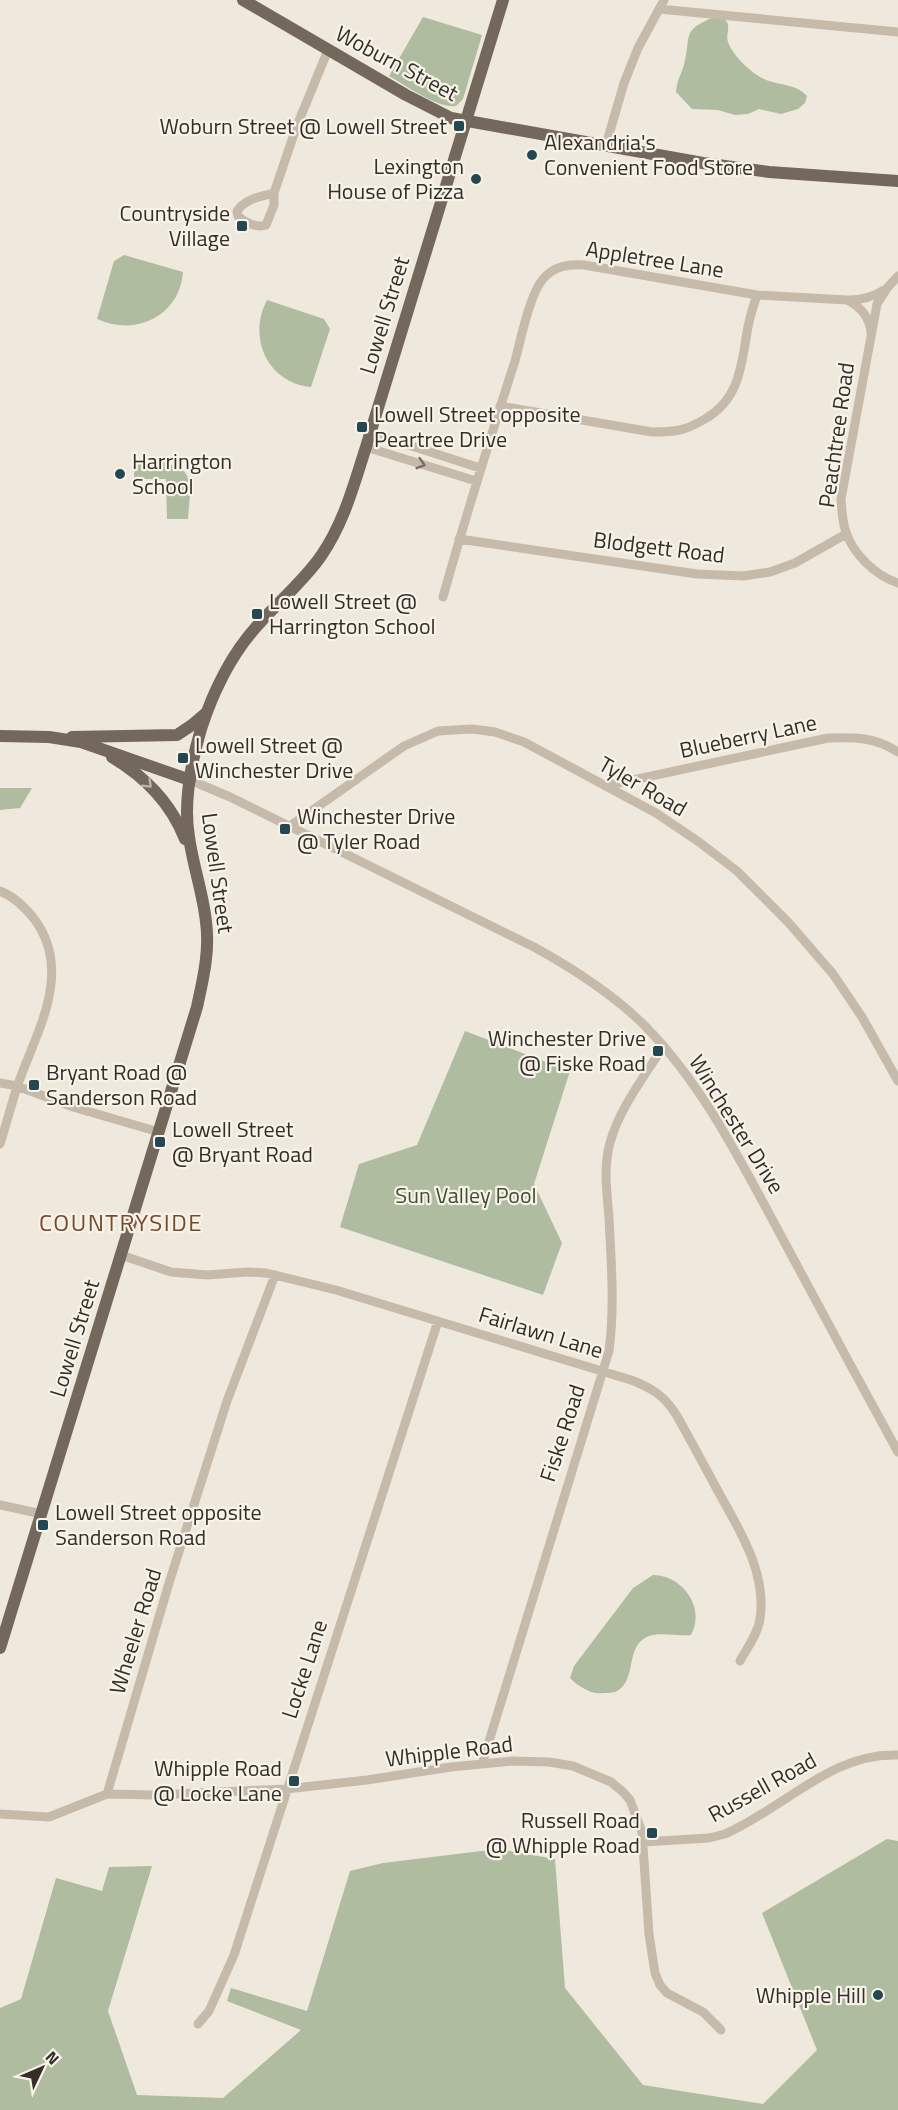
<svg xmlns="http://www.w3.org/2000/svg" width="898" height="2110" font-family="'Titillium Web',sans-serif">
<rect width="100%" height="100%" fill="#efe9dd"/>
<path fill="#afbc9f" d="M423,17L482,35L463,99L456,106C438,109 405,85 389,76Z
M714,17L724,18L728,24C729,30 726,36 728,42C733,56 751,73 764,79C779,86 795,83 807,96L805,103L798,109L781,114L759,109L748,114L735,115L718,110L692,109L676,92C677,80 681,75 684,65C692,36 680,31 714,17Z
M124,255L183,272C180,316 135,337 97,319L114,261Z
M267,300L324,319L330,329L311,387C268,383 247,338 267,300Z
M134,460L166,461V464C198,466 189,497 188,519H167L166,479H134Z
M0,788H32L20,808L0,810Z
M465,1031L570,1071L534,1184L562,1243L543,1295L340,1227L359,1164L417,1145Z
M653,1575C682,1575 706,1607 691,1635C676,1637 653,1629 641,1641C627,1654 635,1681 617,1691C614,1693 607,1693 603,1693C591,1695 578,1686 570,1678L574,1666L633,1588Z
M887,1839L898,1841V2110H0V2008L21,1999L56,1878L102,1891L109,1867L152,1866L108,2011L137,2095L223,2098L301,2030L227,2001L231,1988L307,2011L350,1871L383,1863L498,1849L555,1859L565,1988L643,2085L763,2104L817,2050L762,1913Z"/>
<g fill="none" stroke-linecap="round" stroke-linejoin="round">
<path stroke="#c6baab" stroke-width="9" d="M659,9L898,32
M606,145L624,83L638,48L664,0
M274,193V205L266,225C257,228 245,223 238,216L237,211C245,199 261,196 274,193L296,128L328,50
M898,276L887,288L877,304L841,499C842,511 842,521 846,532C853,554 876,576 898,583
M849,300C863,300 873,297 884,290
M500,406L652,432C675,432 685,431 705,419C743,397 741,360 749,322C751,313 754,304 757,295
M371,433L480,468
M366,447L476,481
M459,539L697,574L743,576L770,572L795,563L846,534
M443,597C465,518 490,439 515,361C521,339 529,296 543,279C554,266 568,264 584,265L757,295L847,300C861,307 870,317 871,333
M190,780L230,797L534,947C574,969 613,994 645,1026C703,1085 740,1160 779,1232C818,1305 858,1379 898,1452
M605,786L828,738C855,737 875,737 898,752
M290,826L404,746L438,731L472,729L495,732L524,742L656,813L699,842L737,871L788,922L833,974L862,1017L898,1081
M0,891C15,897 26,908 35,920C74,974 35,1034 17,1087C11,1106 6,1125 0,1144
M0,1083L17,1086L73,1107L159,1132
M121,1255L171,1272L207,1275L248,1272L266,1273L336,1290L631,1380C652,1388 665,1396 677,1416C691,1441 705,1467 719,1493C740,1531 767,1573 760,1619C758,1634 747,1648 740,1661
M0,1505L42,1514
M482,1764L609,1351C615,1306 611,1262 609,1217C607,1193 603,1167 610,1143C618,1111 645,1075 663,1047
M107,1794L169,1583L227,1401L275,1275
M0,1814L49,1817L107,1794L155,1795L286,1789L367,1780L451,1767L513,1761L549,1762L573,1766L611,1782L623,1792L630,1800L642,1832L649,1934L655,1973L660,1985L667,1993L703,2012L721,2030
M643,1842L709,1838L725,1834C783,1809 832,1752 898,1755
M198,2024L209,2011L234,1955L438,1321"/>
<path stroke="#74675c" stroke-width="12" d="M243,0L406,95L451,118L703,163L769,172L898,181
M0,736L49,737L81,742L190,780
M72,737L177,735L192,725L206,713
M112,757C144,776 171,803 185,839
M0,1648L197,1007C203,979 210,951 206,922C203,893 193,866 189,837C183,802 191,763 201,729C213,692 230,656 257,626C278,602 303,582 321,556C344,523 354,484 366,447L503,0"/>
</g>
<defs><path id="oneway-chevron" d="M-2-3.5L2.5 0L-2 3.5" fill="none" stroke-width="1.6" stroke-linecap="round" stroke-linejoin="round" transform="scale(1.5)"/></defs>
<use stroke="#766d64" href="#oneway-chevron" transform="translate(421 464) rotate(17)"/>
<use stroke="#bcb4aa" href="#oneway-chevron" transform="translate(148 784) rotate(44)"/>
<g fill="#244851" stroke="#f7f3e9" stroke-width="2">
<rect x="453" y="120" width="12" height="12" rx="3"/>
<circle cx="532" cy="155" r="6"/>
<circle cx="476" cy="179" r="6"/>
<rect x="236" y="220" width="12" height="12" rx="3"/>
<rect x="356" y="421" width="12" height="12" rx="3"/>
<circle cx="120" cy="474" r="6"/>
<rect x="251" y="608" width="12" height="12" rx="3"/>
<rect x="177" y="752" width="12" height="12" rx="3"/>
<rect x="279" y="823" width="12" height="12" rx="3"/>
<rect x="652" y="1045" width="12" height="12" rx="3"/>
<rect x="28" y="1079" width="12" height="12" rx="3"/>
<rect x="154" y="1136" width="12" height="12" rx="3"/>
<rect x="37" y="1519" width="12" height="12" rx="3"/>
<rect x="288" y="1775" width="12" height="12" rx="3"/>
<rect x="646" y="1827" width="12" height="12" rx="3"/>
<circle cx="878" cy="1995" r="6"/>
</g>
<g text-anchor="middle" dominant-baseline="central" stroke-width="4.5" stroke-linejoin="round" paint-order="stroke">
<g font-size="22" fill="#342e29" stroke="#f7f3e9">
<text transform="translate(397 63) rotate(28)">Woburn Street</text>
<text transform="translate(655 259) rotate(9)">Appletree Lane</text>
<text transform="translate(384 315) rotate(-73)">Lowell Street</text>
<text transform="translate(836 435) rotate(-82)">Peachtree Road</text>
<text transform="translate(659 547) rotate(7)">Blodgett Road</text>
<text transform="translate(748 736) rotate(-12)">Blueberry Lane</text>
<text transform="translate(643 786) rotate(30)">Tyler Road</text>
<text transform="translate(218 873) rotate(82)">Lowell Street</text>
<text transform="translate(737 1124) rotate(58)">Winchester Drive</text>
<text transform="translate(541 1332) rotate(17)">Fairlawn Lane</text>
<text transform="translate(74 1338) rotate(-73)">Lowell Street</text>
<text transform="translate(562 1433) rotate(-72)">Fiske Road</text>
<text transform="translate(135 1631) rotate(-73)">Wheeler Road</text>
<text transform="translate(304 1669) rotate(-72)">Locke Lane</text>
<text transform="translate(449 1751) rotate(-7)">Whipple Road</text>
<text transform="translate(762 1787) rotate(-29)">Russell Road</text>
</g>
<g font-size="22" fill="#342e29" stroke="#f7f3e9" text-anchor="start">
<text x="447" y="126" text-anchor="end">Woburn Street @ Lowell Street</text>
<text x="544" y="142">Alexandria's<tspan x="544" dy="25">Convenient Food Store</tspan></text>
<text x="464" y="166" text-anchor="end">Lexington<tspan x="464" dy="25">House of Pizza</tspan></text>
<text x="230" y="213" text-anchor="end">Countryside<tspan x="230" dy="25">Village</tspan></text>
<text x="374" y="414">Lowell Street opposite<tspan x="374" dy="25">Peartree Drive</tspan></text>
<text x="132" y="461">Harrington<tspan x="132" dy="25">School</tspan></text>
<text x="269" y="601">Lowell Street @<tspan x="269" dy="25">Harrington School</tspan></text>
<text x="195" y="745">Lowell Street @<tspan x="195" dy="25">Winchester Drive</tspan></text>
<text x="297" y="816">Winchester Drive<tspan x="297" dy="25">@ Tyler Road</tspan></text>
<text x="646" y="1038" text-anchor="end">Winchester Drive<tspan x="646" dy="25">@ Fiske Road</tspan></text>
<text x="46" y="1072">Bryant Road @<tspan x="46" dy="25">Sanderson Road</tspan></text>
<text x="172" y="1129">Lowell Street<tspan x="172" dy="25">@ Bryant Road</tspan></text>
<text x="55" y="1512">Lowell Street opposite<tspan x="55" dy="25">Sanderson Road</tspan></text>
<text x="282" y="1768" text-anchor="end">Whipple Road<tspan x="282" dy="25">@ Locke Lane</tspan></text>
<text x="640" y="1820" text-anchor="end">Russell Road<tspan x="640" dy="25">@ Whipple Road</tspan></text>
<text x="866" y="1995" text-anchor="end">Whipple Hill</text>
</g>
<g font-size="22" fill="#405030" stroke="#f7f3e9">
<text x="466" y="1195">Sun Valley Pool</text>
</g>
<g font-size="24" letter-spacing="1.5" fill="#7a482c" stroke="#f7f3e9">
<text x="121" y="1222">COUNTRYSIDE</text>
</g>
</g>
<g transform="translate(42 2068) rotate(46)" stroke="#f7f3e9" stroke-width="4.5" paint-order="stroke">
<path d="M0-4.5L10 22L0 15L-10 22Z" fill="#342e29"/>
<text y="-9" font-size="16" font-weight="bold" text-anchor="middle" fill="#342e29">N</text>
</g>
</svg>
